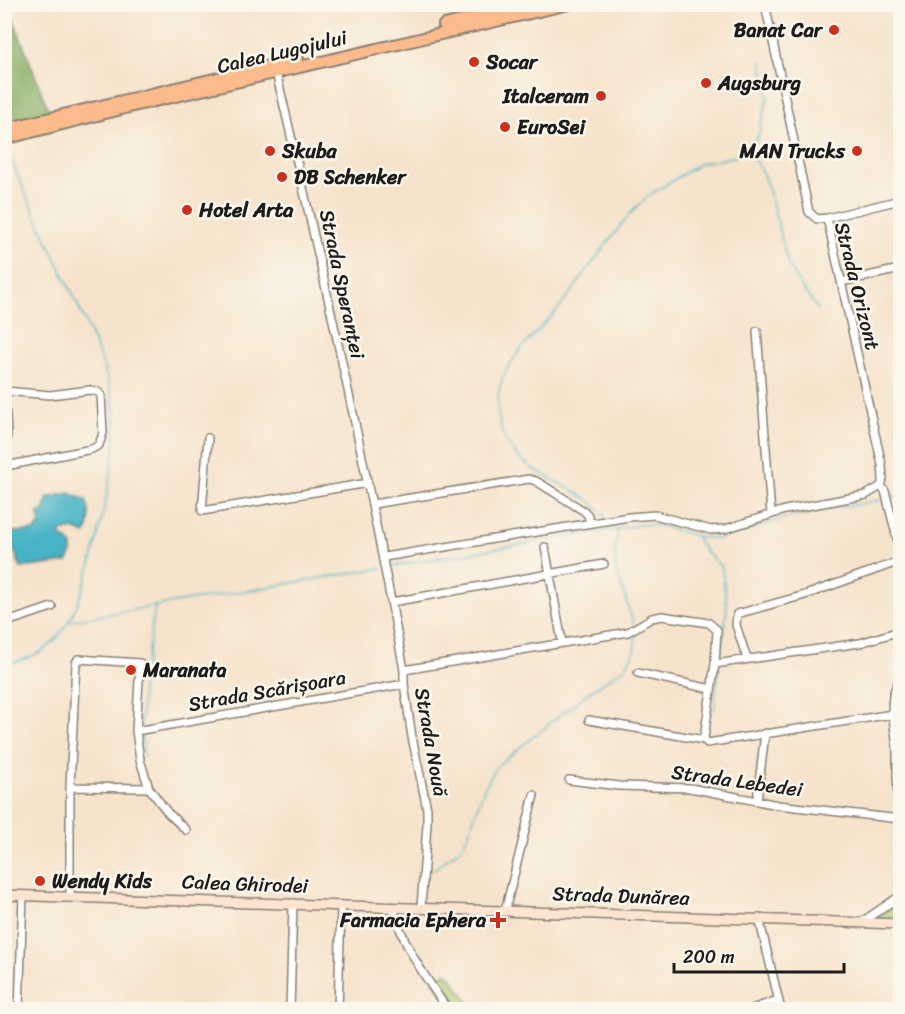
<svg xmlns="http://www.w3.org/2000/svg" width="905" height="1014" font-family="Sriracha,sans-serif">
<rect width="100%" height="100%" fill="#fbf7ec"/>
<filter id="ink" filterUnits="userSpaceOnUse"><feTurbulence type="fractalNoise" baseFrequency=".0167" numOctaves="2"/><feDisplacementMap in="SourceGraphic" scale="12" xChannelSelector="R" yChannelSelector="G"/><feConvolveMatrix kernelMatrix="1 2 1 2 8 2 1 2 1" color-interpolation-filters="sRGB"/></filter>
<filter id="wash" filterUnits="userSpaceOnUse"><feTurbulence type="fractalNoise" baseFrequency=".008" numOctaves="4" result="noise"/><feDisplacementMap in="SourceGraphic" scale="24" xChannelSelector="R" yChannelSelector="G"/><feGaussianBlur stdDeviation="1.35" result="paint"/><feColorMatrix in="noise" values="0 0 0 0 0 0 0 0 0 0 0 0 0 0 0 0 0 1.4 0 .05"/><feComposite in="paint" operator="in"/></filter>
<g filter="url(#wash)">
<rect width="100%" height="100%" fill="#f6e3cb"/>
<path fill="#a8c870" stroke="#627246" stroke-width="1.5" d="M900,899V919H879L878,915Z
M447,972L469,1002L459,1009H454L433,981Z"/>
<path fill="#86ac62" stroke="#51643f" stroke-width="1.5" d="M4,5H8L53,122L4,142Z"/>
<path fill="#47b3c5" stroke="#326870" stroke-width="1.5" d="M69,493L86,500C91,512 91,522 86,534L73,529L61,532V537L69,541L72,546V553L67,562L21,568L8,535L12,532L34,531L40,525L39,513L45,509L48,498Z"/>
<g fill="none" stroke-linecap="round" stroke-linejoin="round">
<path stroke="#47b3c5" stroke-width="1.5" d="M749,152L762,172L769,190L788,264L801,287L818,309
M890,498L900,495
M605,517C584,486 537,481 513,451C497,433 494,400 503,378C513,352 542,328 560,307C586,274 609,237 638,205L651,194L701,163L738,156L751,148L758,136L768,98L762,61
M618,528L614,557L616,570L634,624
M696,537L705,551L722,568L727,608L720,658
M386,567L638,525H658L701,537L718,539L793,516L881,500
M68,621L381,568
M4,665C15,662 28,659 39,653C71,634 84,589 93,556C102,519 117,459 115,422C113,380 93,339 76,301C52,249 25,198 5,144
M714,711L719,667
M141,727L142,690L155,607
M142,734L144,757
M434,869L460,849L468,835L484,789L497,766L589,692L625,668L634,652L636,632"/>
</g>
</g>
<g filter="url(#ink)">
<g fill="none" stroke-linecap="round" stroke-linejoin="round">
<defs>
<path id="street" d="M765,4L809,212L817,219L827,218L882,465L883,479L881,486L885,491L900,550
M276,72C323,270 367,469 404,670V684L412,737L427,809V824L421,908
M827,218L900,200
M841,282L900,269
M757,331L771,514
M4,385L7,432L4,483
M5,391L50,395L90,390L98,392L101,395L103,433L99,445L92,449L6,466
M208,438L202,511L368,483
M373,504L529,479L536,481L584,511L588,515L590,523
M545,547L562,642
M384,557L629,517L655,515L711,530L725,529L785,510L866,495L881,486
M392,602L604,564
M4,623L52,607
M747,659L736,625L737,614L805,595L900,561
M715,664L860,643L900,631
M404,670L628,632L652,618L662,616L709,623L717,630L715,664L704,738L707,743L893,714
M638,673L711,689
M900,681C884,699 898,732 897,754C897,777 897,798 900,820
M589,720L704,740
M136,731L404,684
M569,780L619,786L690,788L778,805L900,819
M70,787L149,788
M757,801L765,733
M70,897V787L76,663L78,659L140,663L136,731L140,760L149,788L168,813L186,830
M393,907C402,945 426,978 448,1010
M505,911L534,795
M759,918L781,1010
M862,922L900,896
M19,1010L23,895
M290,1010L293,903
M338,1010L341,906
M749,1010L778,1000"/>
<path id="secondary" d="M4,895L900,924"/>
<path id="primary" d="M444,25L535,4
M4,129L298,59
M4,139L133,106L569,4"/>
</defs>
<use href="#street" stroke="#898074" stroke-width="10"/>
<use href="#secondary" stroke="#898074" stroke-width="12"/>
<use href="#primary" stroke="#898074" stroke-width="14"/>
<use href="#street" stroke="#fff" stroke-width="7"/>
<use href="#secondary" stroke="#fde4d1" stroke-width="9"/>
<use href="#primary" stroke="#fbbb8c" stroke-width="10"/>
</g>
</g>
<g fill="#c8321e" stroke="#fbf7ec" stroke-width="2">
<circle cx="834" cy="30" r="6"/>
<circle cx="474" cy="62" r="6"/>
<circle cx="706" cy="83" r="6"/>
<circle cx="601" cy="96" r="6"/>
<circle cx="505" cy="127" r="6"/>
<circle cx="270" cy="151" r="6"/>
<circle cx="857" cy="151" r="6"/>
<circle cx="282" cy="177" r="6"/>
<circle cx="187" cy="210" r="6"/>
<circle cx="131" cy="670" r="6"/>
<circle cx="40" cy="881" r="6"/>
<path d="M495 911h6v6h6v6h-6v6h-6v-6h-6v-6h6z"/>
</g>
<g text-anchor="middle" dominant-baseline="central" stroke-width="5" stroke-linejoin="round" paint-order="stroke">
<g font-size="20" font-weight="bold" fill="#1c1c1c" stroke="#fbf7ec" text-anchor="start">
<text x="822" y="30" text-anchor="end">Banat Car</text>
<text x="486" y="62">Socar</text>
<text x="718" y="83">Augsburg</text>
<text x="589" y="96" text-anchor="end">Italceram</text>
<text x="517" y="127">EuroSei</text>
<text x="282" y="151">Skuba</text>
<text x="845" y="151" text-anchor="end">MAN Trucks</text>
<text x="294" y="177">DB Schenker</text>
<text x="199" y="210">Hotel Arta</text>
<text x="143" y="670">Maranata</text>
<text x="52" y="881">Wendy Kids</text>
<text x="486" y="920" text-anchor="end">Farmacia Ephera</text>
</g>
<g font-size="20" fill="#1c1c1c" stroke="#fbf7ec">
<text transform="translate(282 52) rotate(-13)">Calea Lugojului</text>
<text transform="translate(342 284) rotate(78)">Strada Speranței</text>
<text transform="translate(857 286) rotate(76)">Strada Orizont</text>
<text transform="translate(267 691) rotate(-10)">Strada Scărișoara</text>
<text transform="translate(431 742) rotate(80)">Strada Nouă</text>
<text transform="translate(737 781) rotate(8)">Strada Lebedei</text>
<text transform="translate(245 884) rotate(2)">Calea Ghirodei</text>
<text transform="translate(621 896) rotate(2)">Strada Dunărea</text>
</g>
</g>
<rect width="905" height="1014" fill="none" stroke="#fbf7ec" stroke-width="24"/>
<path d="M674 963v9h170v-9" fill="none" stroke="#1c1c1c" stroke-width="3"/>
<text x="683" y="963" font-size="18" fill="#1c1c1c" stroke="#fbf7ec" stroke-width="4.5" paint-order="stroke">200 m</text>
</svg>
